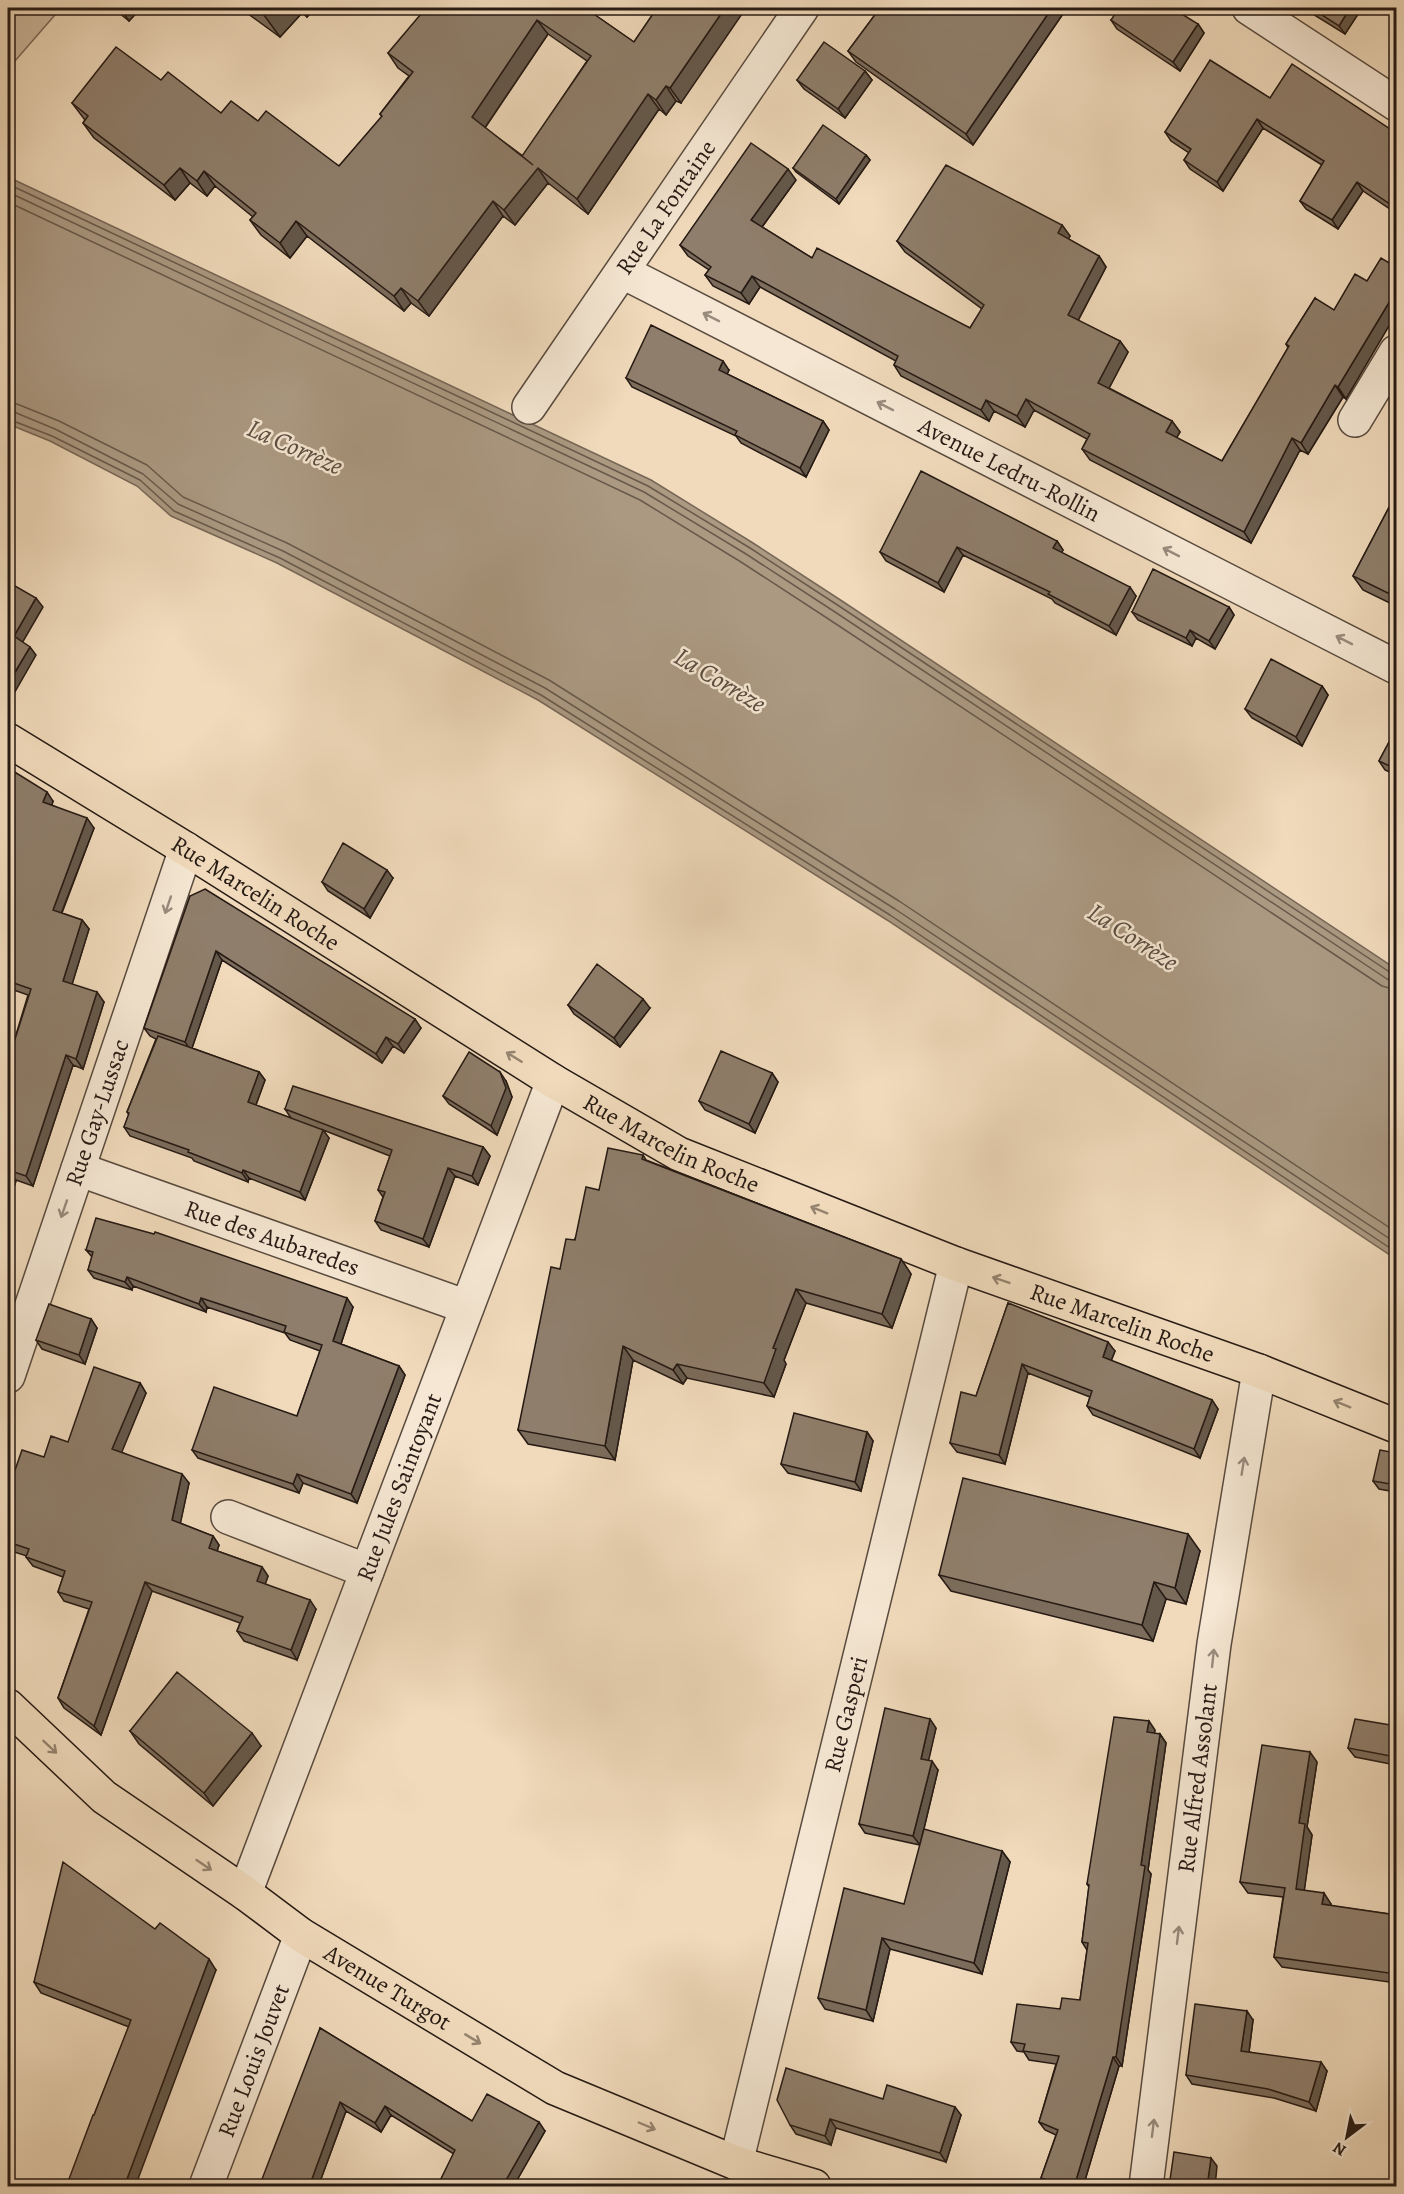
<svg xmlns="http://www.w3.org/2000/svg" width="1404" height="2194" font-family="Alegreya,serif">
<rect width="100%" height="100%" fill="#f0dabb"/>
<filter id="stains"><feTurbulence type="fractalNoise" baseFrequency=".00333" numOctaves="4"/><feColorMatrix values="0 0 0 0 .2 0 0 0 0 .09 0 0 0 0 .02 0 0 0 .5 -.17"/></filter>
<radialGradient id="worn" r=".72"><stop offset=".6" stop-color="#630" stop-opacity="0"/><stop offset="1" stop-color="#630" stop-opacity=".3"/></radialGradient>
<path fill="#ceb99f" stroke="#7a6a5a" stroke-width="1.5" d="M8,8H61L8,69Z"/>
<path fill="#ab9982" stroke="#766656" stroke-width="1.5" d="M8,177L651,480L753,543L842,601L1396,969V1259L887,920L538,700L277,563L171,516L137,486L50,441L8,424Z"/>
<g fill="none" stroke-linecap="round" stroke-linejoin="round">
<path stroke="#685a4b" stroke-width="1.5" d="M8,184L648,486L750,548L839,606L1391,973L1396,974
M8,192L644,492L746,554L835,612L1387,979L1396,981
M8,202L640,500L741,562L830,620L1382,986L1396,990
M8,402L17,404L59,421L147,465L183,497L287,543L549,680L899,901L1396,1232
M8,411L14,412L55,429L143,474L178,504L283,551L545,688L895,909L1396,1243
M8,419L52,436L140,480L174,511L280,558L541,695L890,915L1396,1252"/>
<defs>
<g id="street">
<path d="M1249,8L1396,104"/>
<path id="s1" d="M623,272L1396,667"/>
<path id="s2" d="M529,407L802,8"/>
<path d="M1355,420L1396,352"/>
<path id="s3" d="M78,1169L467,1307"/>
<path id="s4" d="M8,1376L186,849"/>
<path d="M228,1517L367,1571"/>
<path id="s5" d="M245,1893L553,1081"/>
<path id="s6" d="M736,2163L956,1264"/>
<path id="s7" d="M206,2186L301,1935"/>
<path id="s8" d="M1146,2186L1214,1644L1259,1371"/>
</g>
<g id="primary">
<path id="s9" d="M8,740L186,849L553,1081L679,1154L956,1264L1259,1371L1396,1426"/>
<path id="s10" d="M8,1706L104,1797L245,1893L301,1935L555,2088L736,2163L814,2186"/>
</g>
</defs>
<use href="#street" stroke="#584a3e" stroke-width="36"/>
<use href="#primary" stroke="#261a14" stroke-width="36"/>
<use href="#street" stroke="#f5e7d3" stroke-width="33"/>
<use href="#primary" stroke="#f0dabb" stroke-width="33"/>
</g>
<path fill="#7b6c5c" stroke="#261a14" stroke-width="1.5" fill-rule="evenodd" d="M113,8H141L129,21Z
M240,8H315L307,17L302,13L280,37Z
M585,8L634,42L657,8L681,103L676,101L666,115L659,109L588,214L548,183L515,225L503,216L429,316L411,303L404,311L307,236L290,258L261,235L250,220L253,217L215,186L207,196L190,183L175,200L94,138L83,123L85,120L72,103L161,80L221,113L258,121L339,166L382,117L380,114L409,76L398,68L388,53ZM548,34L587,61L523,156L485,128Z
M880,8H1067L973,145L856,62L848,51Z
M1303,8H1362L1345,34Z
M1111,20L1198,24L1204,33L1180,71L1117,29Z
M865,71L872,80L845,118L804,89L797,80Z
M1270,98L1396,133V213L1363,191L1338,229L1306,209L1300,201L1322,165L1263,128L1223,191L1190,169L1184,160L1189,153L1171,141L1165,132Z
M866,155L870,160L839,204L796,172L793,168Z
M796,180L762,227L812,258L970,328L982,309L905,252L897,241L1062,225L1070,236L1068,239L1099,256L1106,267L1078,321L1120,341L1128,352L1109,388L1172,421L1180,432L1176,438L1222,461L1288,348L1286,344L1315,298L1346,399L1343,397L1308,454L1300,450L1251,543L1090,460L1082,449L1087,439L1034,410L1025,427L994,411L989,421L901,376L894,365L896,361L760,287L749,304L713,286L705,275L709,270L688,256L680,245Z
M729,370L727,374L823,421L829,430L806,477L741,443L736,436L632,387L626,378Z
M1396,494V606L1363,590L1353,576Z
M1057,541L1063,550L1061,553L1136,596L1116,635L1055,603L1052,599L963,555L944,592L886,561L880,552Z
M1229,607L1234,615L1215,649L1196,638L1192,646L1138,620L1132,612Z
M1322,686L1328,695L1302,746L1252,718L1245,709Z
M1396,729V775L1385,770L1379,761Z
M8,788L53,801L52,805L94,828L62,913L82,920L89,929L72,984L104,1002L83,1069L73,1065L33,1186L16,1180L8,1206V1061L28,995L8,988Z
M393,878L370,918L328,891L322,882Z
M190,896L421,1028L404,1053L393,1046L382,1063L222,960L192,1048L259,1072L265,1080L256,1105L291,1118L285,1109L483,1147L490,1156L478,1185L455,1176L429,1247L381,1230L375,1221L383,1197L378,1190L390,1156L323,1130L329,1138L305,1200L249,1178L248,1182L194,1161L192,1158L130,1136L124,1127L129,1115L127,1112L156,1039L150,1036L144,1028Z
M568,1005L650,1008L620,1047L574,1014Z
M772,1073L778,1082L755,1133L705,1110L699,1101Z
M506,1081L512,1097L497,1135L449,1104L443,1096Z
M643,1155L646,1160L901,1259L911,1274L892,1328L806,1303L784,1360L786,1364L774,1397L687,1378L683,1384L633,1360L615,1460L528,1444L518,1430L560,1269L599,1190Z
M86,1250L353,1307L341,1344L399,1366L405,1375L357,1503L303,1483L299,1493L198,1458L192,1450L297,1416L320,1351L290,1340L285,1333L207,1307L206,1312L133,1286L132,1290L94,1278L88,1270L92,1257Z
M1008,1303L1115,1351L1111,1361L1212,1400L1218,1409L1200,1458L1093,1415L1087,1406L1090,1397L1028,1373L1005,1464L957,1452L950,1443L976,1396Z
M91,1319L97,1328L85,1364L42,1349L36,1340Z
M140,1383L146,1393L121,1452L189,1483L180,1523L213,1536L219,1545L217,1551L262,1567L268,1576L265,1584L316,1609L297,1660L244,1641L237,1631L240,1623L152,1591L101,1735L64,1708L58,1698L89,1609L64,1601L58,1592L63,1577L33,1566L26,1557L27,1556L8,1550V1468L15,1470L44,1457L68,1442Z
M867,1432L873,1441L861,1491L788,1473L781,1464Z
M1396,1453V1492L1379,1489L1373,1481Z
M1200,1551L1186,1604L1166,1599L1153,1641L951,1591L939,1575Z
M1396,1726V1765L1355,1757L1348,1748Z
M936,1728L928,1760L938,1770L920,1845L865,1833L859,1824Z
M1155,1730L1154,1734H1160L1166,1743L1148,1870L1151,1874L1145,1915L1122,2066H1119L1083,2187H1047L1041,2178L1056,2135L1045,2130L1039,2122L1056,2064L1029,2060L1024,2052L1017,2051L1011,2042L1060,2009L1080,2000L1087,1950L1082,1942L1089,1887L1087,1884Z
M130,1731L261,1746L213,1806L139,1744Z
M1317,1762L1307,1827L1312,1835L1304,1891L1331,1904V1906L1396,1915V1983L1282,1967L1274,1957L1283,1897L1248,1893L1240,1882Z
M1002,1851L1010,1862L982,1974L890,1949L873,2021L825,2009L818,1998L904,1904Z
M155,1929L216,1970L94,2115L129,2027L41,1993L34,1982Z
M1253,2020L1249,2052L1327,2071L1316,2111L1274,2098L1192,2084L1186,2075Z
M320,2028L472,2121L545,2131L513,2187H442L439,2183L454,2154L391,2115L381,2132L346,2111L318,2187Z
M883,2099L961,2115L946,2162L836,2128L831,2145L796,2134L790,2125Z"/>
<path fill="#64584b" stroke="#261a14" stroke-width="1.5" d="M127,8H141L129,21L123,12Z
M271,8H298L302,13L280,37L264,15Z
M301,8H315L307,17Z
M725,8H746L681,103L670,88Z
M1052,8H1067L973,145L966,134Z
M1350,8H1362L1345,34L1339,26Z
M537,20L548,34L482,132L472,117Z
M1198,24L1204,33L1180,71L1173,62Z
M865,71L872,80L845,118L838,109Z
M666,86L676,101L666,115L656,100Z
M648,94L659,109L588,214L577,199Z
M1257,119L1263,128L1223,191L1217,182Z
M866,155L870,160L839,204L836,199Z
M180,168L190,183L175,200L164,185Z
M538,168L548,183L515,225L504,210Z
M788,169L796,180L759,231L751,220Z
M204,171L215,186L207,196L197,181Z
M1357,182L1363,191L1338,229L1332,220Z
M493,201L503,216L429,316L418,301Z
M296,221L307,236L290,258L280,243Z
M1062,225L1070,236L1066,244L1058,233Z
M1099,256L1106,267L1075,326L1068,315Z
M752,276L760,287L749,304L741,293Z
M401,288L411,303L404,311L394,296Z
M1396,291V314L1346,399L1338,387Z
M1120,341L1128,352L1106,394L1098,383Z
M723,361L729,370L725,379L719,370Z
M1335,385L1343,397L1308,454L1301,443Z
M1026,399L1034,410L1025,427L1017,416Z
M986,400L994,411L989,421L981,410Z
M823,421L829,430L806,477L800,468Z
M1172,421L1180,432L1173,444L1166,432Z
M1292,438L1300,450L1251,543L1244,532Z
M1057,541L1063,550L1059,557L1053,548Z
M957,547L963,555L944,592L938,583Z
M1130,587L1136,596L1116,635L1109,626Z
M36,598L43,607L21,645L14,636Z
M1229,607L1234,615L1215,649L1209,641Z
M1190,630L1196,638L1192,646L1186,638Z
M30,647L36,655L8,704V684Z
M1322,686L1328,695L1302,746L1296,737Z
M47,792L53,801L50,811L43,802Z
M87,818L94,828L59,919L53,910Z
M387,870L393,878L370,918L364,909Z
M82,920L89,929L70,991L63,981Z
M216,951L222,960L191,1051L185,1042Z
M97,992L104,1002L83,1069L76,1059Z
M643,999L650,1008L620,1047L614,1038Z
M415,1019L421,1028L404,1053L398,1044Z
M386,1037L393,1046L382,1063L376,1054Z
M66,1055L73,1065L33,1186L26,1176Z
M259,1072L265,1080L254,1110L248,1102Z
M500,1072L506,1081L512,1097L497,1135L491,1126Z
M772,1073L778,1082L755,1133L749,1124Z
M323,1130L329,1138L305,1200L300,1192Z
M483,1147L490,1156L478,1185L472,1176Z
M448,1168L455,1176L429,1247L423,1239Z
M243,1170L249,1178L248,1182L242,1173Z
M10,1171L16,1181L8,1206V1177Z
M901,1259L911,1274L892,1328L882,1314Z
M127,1277L133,1286L132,1290L125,1282Z
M796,1289L806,1303L784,1360L786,1364L774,1397L764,1383L773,1348Z
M201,1298L207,1307L206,1312L199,1304Z
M347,1298L353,1307L339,1350L333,1341Z
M91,1319L97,1328L85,1364L79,1355Z
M1108,1342L1115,1351L1109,1366L1103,1357Z
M623,1346L633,1360L615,1460L605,1446Z
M677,1364L687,1378L683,1384L673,1370Z
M1022,1364L1028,1373L1005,1464L999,1455Z
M399,1366L405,1375L357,1503L351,1494Z
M140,1383L146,1393L119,1459L112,1449Z
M1212,1400L1218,1409L1200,1458L1194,1449Z
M867,1432L873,1441L861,1491L855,1482Z
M182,1474L189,1483L179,1530L172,1520Z
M297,1474L303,1483L299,1493L293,1484Z
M1188,1534L1200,1551L1186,1604L1175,1588Z
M213,1536L219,1545L215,1557L209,1548Z
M262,1567L268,1576L263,1591L257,1581Z
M145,1582L152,1591L101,1735L94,1726Z
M1154,1582L1166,1599L1153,1641L1142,1625Z
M310,1600L316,1609L297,1660L291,1650Z
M930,1719L936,1728L927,1768L921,1759Z
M1149,1721L1155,1730L1153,1741L1147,1732Z
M252,1733L261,1746L213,1806L204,1793Z
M1160,1734L1166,1743L1148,1870L1151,1874L1145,1915L1122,2066L1116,2057L1141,1865Z
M1310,1752L1317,1762L1307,1827L1312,1835L1303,1900L1296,1889L1299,1823Z
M932,1761L938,1770L920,1845L913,1836Z
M1002,1851L1010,1862L982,1974L974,1963Z
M1324,1893L1331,1904L1330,1915L1322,1904Z
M882,1938L890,1949L873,2021L866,2010Z
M209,1959L216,1970L135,2187H124Z
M1247,2011L1253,2020L1248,2060L1241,2051Z
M1113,2057L1119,2066L1083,2187H1074Z
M1321,2062L1327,2071L1316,2111L1309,2102Z
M340,2102L346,2111L318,2187H309Z
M385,2106L391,2115L381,2132L375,2123Z
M955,2107L961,2115L946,2162L940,2153Z
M830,2119L836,2128L831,2145L825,2136Z
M539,2122L545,2131L513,2187H502Z
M1211,2158L1217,2166L1215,2187H1207Z"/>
<path fill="#8f7e6b" stroke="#261a14" stroke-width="1.5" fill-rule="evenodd" d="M117,8H127L123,12Z
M254,8H271L264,15Z
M426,8H585L634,42L657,8H725L670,88L666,86L656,100L648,94L577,199L538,168L504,210L493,201L418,301L401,288L394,296L296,221L280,243L250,220L256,213L204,171L197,181L180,168L164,185L83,123L88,116L72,103L116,47L161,80L168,72L221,113L231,101L258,121L266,111L339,166L382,116L380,114L413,72L388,53ZM537,20L591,56L522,156L533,165L472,117Z
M880,8H1052L966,134L848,51Z
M1119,8H1172L1198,24L1173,62L1111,20Z
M1311,8H1350L1339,26Z
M824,42L865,71L838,109L797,80Z
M1210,60L1270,98L1292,64L1396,133V208L1357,182L1332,220L1300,201L1324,161L1257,119L1217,182L1184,160L1191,149L1165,132Z
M823,125L866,155L836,199L793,168Z
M751,143L788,169L751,220L812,258L817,248L970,328L984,305L897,241L946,165L1062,225L1058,233L1099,256L1068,315L1120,341L1098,383L1172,421L1166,432L1222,461L1289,346L1286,344L1315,298L1334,310L1355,274L1367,281L1381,258L1396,267V291L1338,387L1335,385L1301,443L1292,438L1244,532L1082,449L1090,434L1026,399L1017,416L986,400L981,410L894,365L898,356L752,276L741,293L705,275L711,267L680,245Z
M651,325L723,361L719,370L823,421L800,468L735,435L737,431L626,378Z
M1396,413V421L1393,419Z
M921,471L1057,541L1053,548L1130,587L1109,626L1048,594L1050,592L957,547L938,583L880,552Z
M1396,494V597L1353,576Z
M1153,569L1229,607L1209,641L1190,630L1186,638L1132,612Z
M8,582L36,598L14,636L30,647L8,684Z
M1271,659L1322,686L1296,737L1245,709Z
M1396,729V769L1379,761Z
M13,771L47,792L43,802L87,818L53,910L82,920L63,981L97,992L76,1059L66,1055L26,1176L8,1170V1061L31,989L8,981V788Z
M343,843L387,870L364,909L322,882Z
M205,889L415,1019L398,1044L386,1037L376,1054L216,951L185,1042L144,1028L190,896Z
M597,964L643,999L614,1038L568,1005Z
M158,1036L259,1072L248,1102L323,1130L300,1192L243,1170L242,1173L188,1152L189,1150L124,1127L129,1113L127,1112Z
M721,1051L772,1073L749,1124L699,1101Z
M469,1052L500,1072L506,1088L491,1126L443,1096Z
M293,1086L483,1147L472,1176L448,1168L423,1239L375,1221L385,1192L378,1190L392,1150L285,1109Z
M608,1148L643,1155L642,1159L901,1259L882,1314L796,1289L773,1348L776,1349L764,1383L677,1364L673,1370L623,1346L605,1446L518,1430L551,1267L560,1269L566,1239L575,1240L586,1187L599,1190Z
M96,1218L154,1234L155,1232L347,1298L333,1341L399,1366L351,1494L297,1474L293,1484L192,1450L214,1387L297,1416L322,1345L284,1332L286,1326L201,1298L199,1304L127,1277L125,1282L88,1270L93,1252L86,1250Z
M1008,1303L1108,1342L1103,1357L1212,1400L1194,1449L1087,1406L1092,1391L1022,1364L999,1455L950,1443L961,1392L976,1396Z
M49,1304L91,1319L79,1355L36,1340Z
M94,1367L140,1383L112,1449L182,1474L172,1520L213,1536L209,1548L262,1567L257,1581L310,1600L291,1650L237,1631L243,1617L145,1582L94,1726L58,1698L92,1602L58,1592L65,1571L26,1557L29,1549L8,1542V1468L15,1470L22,1450L44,1457L51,1436L68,1442Z
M794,1413L867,1432L855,1482L781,1464Z
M1380,1450L1396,1453V1485L1373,1481Z
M963,1478L1188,1534L1175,1588L1154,1582L1142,1625L939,1575Z
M177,1672L252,1733L204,1793L130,1731Z
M885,1708L930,1719L921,1759L932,1761L913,1836L859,1824Z
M1114,1717L1149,1721L1147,1732L1160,1734L1141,1865L1145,1866L1139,1906L1116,2057H1113L1074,2187H1070L1041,2178L1058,2130L1039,2122L1059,2056L1023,2051L1025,2044L1011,2042L1017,2004L1060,2009L1062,1998L1080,2000L1088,1943L1082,1942L1089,1885L1087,1884Z
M1355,1719L1396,1726V1757L1348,1748Z
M1262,1745L1310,1752L1299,1823L1305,1824L1296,1889L1324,1893L1322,1904L1396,1915V1974L1274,1957L1285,1888L1240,1882Z
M924,1829L1002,1851L974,1963L882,1938L866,2010L818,1998L844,1888L904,1904Z
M63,1862L155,1929L160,1923L209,1959L124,2187H66L93,2115H94L131,2020L34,1982Z
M1195,2004L1247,2011L1241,2051L1321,2062L1309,2102L1268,2089L1186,2075Z
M320,2028L472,2121L487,2094L539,2122L502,2187H447L439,2183L455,2150L385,2106L375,2123L340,2102L309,2187H259Z
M786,2068L883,2099L887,2085L955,2107L940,2153L830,2119L825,2136L790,2125L777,2100Z
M1174,2152L1211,2158L1207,2187H1169Z"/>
<defs><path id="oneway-shaft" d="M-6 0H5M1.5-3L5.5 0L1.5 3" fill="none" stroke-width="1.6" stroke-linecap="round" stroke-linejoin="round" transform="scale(1.5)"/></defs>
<g stroke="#988b7d">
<use href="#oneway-shaft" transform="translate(711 317) rotate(-153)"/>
<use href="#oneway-shaft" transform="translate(885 406) rotate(-153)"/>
<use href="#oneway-shaft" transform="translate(1171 552) rotate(-153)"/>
<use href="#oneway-shaft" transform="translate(1344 640) rotate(-153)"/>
<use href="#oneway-shaft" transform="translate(168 905) rotate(109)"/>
<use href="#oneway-shaft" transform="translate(64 1209) rotate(109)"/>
<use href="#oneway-shaft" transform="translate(1243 1466) rotate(-81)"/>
<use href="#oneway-shaft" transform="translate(1213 1658) rotate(-84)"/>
<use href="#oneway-shaft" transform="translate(1178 1935) rotate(-83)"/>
<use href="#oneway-shaft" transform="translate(1153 2128) rotate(-83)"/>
</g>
<g stroke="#958470">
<use href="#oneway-shaft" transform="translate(514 1057) rotate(-148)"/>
<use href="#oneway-shaft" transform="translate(819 1210) rotate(-158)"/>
<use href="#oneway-shaft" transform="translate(1001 1280) rotate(-161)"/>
<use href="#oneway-shaft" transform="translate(1342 1404) rotate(-158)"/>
<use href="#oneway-shaft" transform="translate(50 1747) rotate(43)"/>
<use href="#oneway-shaft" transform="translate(204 1865) rotate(34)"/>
<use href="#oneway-shaft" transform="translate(473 2039) rotate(31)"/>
<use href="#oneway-shaft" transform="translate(647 2126) rotate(23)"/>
</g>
<g text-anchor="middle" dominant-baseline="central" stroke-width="5" stroke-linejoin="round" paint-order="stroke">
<g font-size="24" fill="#261a14" stroke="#f5e7d3">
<text stroke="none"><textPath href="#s2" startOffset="242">Rue La Fontaine</textPath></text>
<text stroke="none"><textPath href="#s1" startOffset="434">Avenue Ledru-Rollin</textPath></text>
<text stroke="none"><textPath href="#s9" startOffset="291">Rue Marcelin Roche</textPath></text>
<text stroke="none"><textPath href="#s4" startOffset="278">Rue Gay-Lussac</textPath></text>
<text stroke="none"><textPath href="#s9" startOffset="777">Rue Marcelin Roche</textPath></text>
<text stroke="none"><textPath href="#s3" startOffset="206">Rue des Aubaredes</textPath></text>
<text stroke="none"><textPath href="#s9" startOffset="1263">Rue Marcelin Roche</textPath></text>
<text stroke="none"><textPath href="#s5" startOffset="434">Rue Jules Saintoyant</textPath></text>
<text stroke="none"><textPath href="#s6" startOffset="462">Rue Gasperi</textPath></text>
<text stroke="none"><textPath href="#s8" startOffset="411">Rue Alfred Assolant</textPath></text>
<text stroke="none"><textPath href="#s10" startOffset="474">Avenue Turgot</textPath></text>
<text stroke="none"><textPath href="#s7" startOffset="134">Rue Louis Jouvet</textPath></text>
</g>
<g font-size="26" font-style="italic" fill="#5b4d40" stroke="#f5e7d3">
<text transform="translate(295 447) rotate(24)">La Corrèze</text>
<text transform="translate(720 680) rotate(31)">La Corrèze</text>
<text transform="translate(1133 937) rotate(33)">La Corrèze</text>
</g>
</g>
<rect width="1404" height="2194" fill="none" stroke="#f0dabb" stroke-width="30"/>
<rect x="9" y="9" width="1386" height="2176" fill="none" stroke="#261a14" stroke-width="3"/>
<rect x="15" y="15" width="1374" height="2164" fill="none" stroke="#261a14" stroke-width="1.5"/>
<g transform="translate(1347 2137) rotate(212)" stroke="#f5e7d3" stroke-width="4.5" paint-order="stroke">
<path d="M0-4.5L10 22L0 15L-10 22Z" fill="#261a14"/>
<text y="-9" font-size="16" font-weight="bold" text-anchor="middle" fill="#261a14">N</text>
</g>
<rect width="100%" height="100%" filter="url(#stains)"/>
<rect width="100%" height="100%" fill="url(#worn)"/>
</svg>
